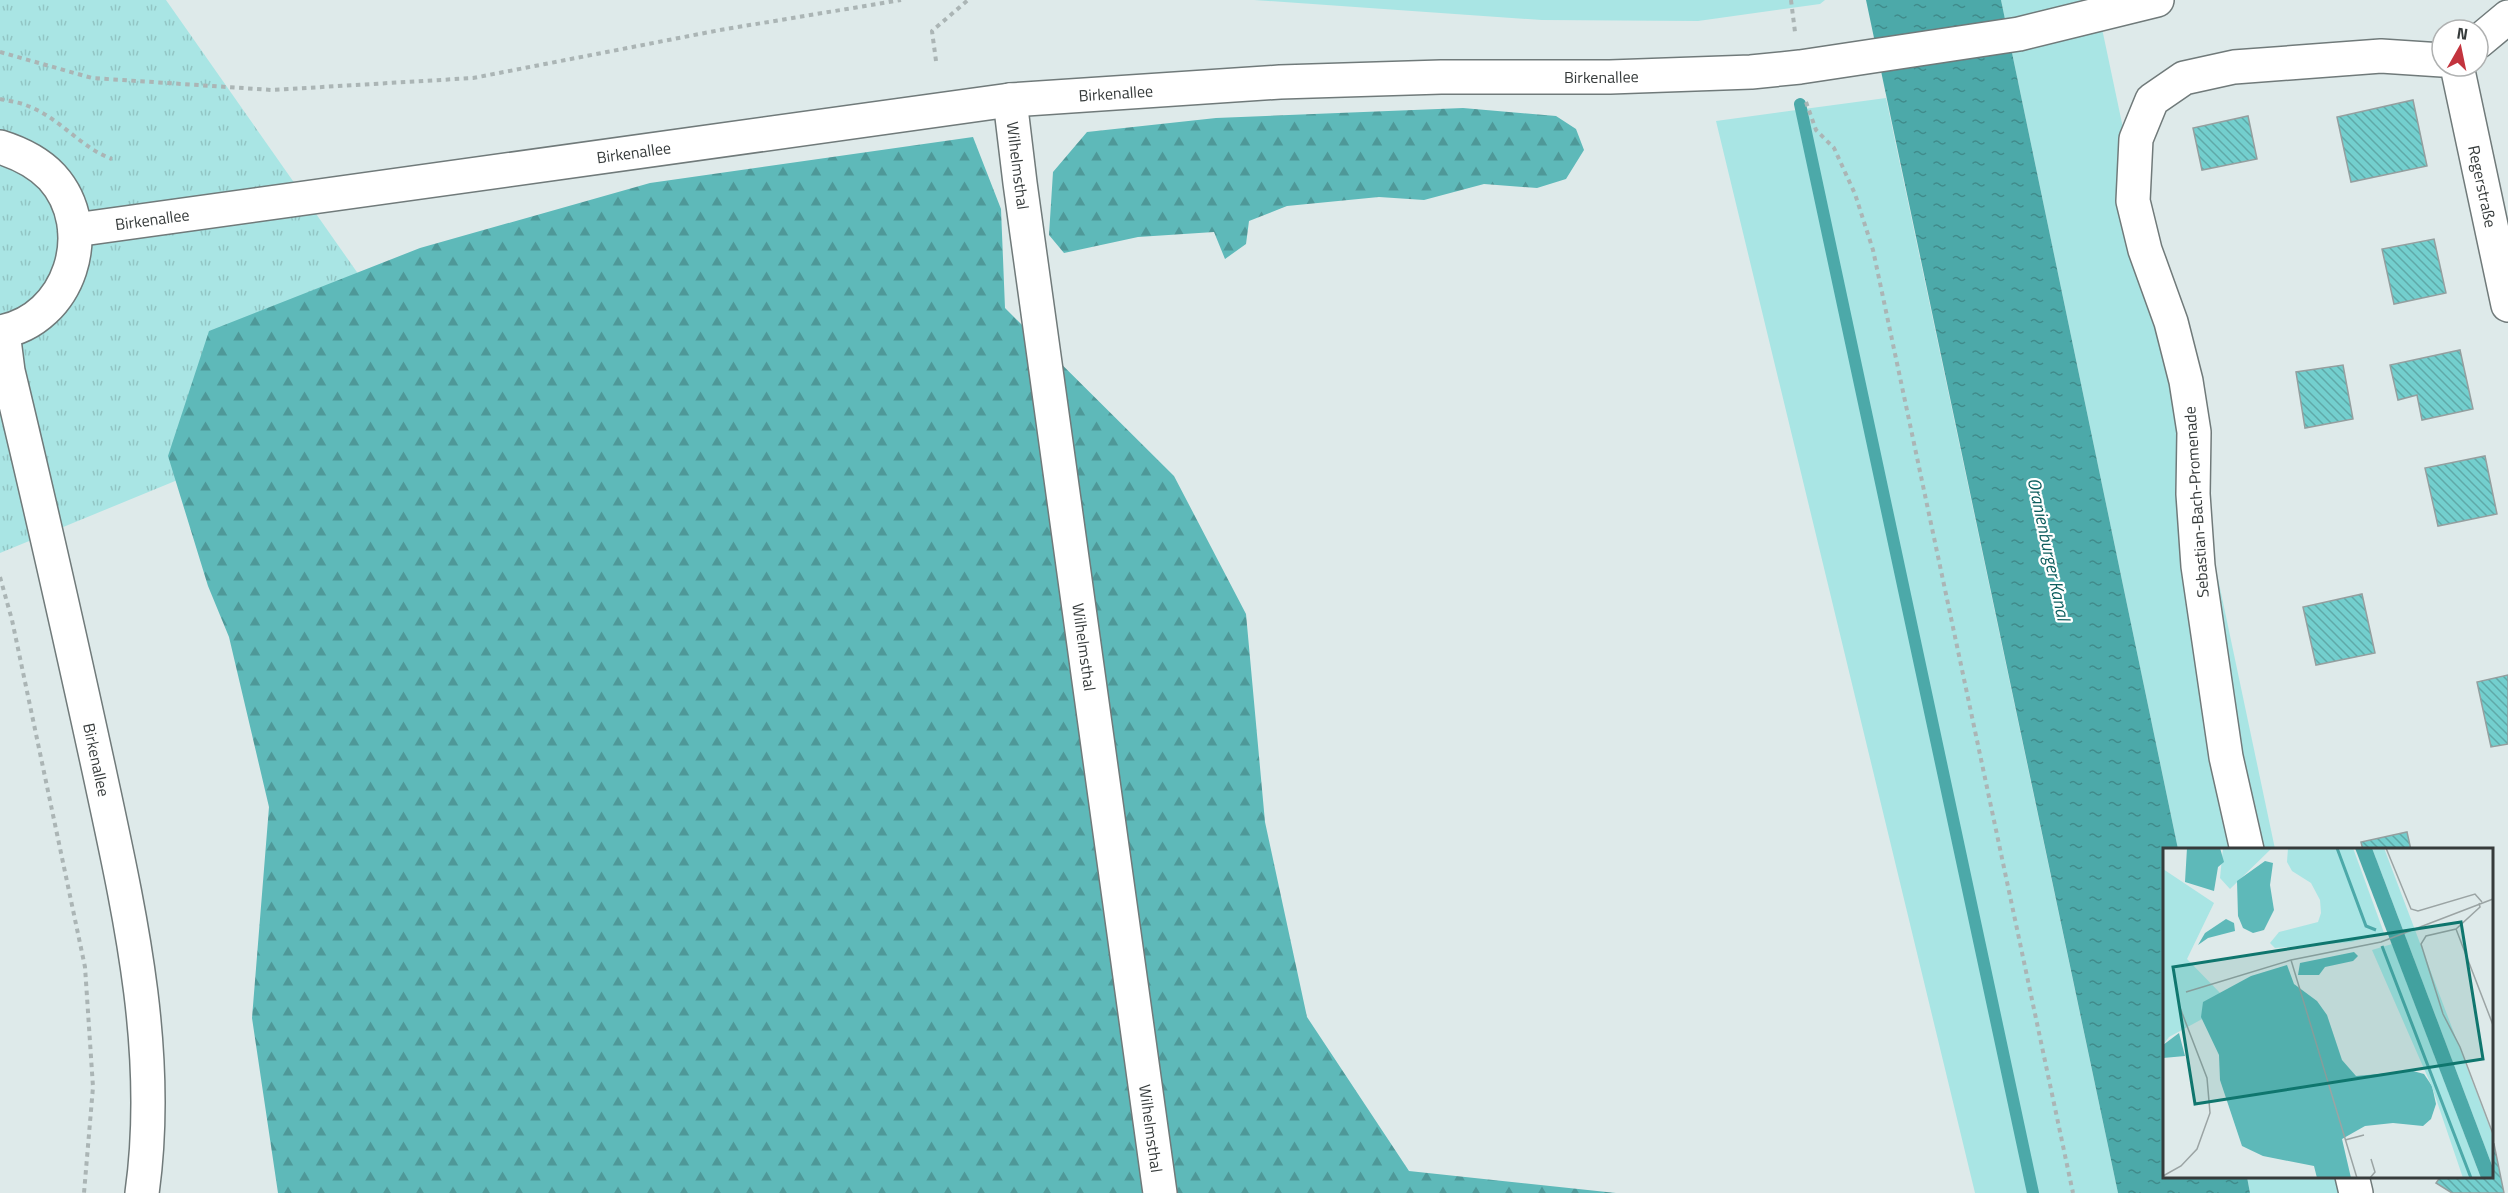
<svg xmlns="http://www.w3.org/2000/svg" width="2508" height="1193" font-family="'Titillium Web',sans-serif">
<defs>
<pattern id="grass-tufts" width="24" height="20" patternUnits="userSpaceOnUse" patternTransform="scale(1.5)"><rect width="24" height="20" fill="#a9e5e4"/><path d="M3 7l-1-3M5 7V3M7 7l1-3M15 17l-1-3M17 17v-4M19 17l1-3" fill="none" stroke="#92c5c4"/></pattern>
<pattern id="forest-firs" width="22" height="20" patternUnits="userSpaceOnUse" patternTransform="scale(1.5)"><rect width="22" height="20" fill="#5eb9b9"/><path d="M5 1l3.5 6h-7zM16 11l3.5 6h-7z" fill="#4e9898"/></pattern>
<pattern id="water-ripples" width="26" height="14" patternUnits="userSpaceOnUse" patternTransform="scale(1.5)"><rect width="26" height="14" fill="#4ca9a9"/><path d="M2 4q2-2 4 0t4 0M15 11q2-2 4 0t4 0" fill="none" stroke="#408b8b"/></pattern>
<pattern id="building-back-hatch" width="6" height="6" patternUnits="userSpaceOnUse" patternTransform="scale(1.5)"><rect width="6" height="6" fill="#73cfce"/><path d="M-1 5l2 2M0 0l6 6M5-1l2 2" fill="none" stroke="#5fa9a8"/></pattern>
</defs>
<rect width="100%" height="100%" fill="#deeaea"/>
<path fill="url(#grass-tufts)" d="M0,0H166L373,295L197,472L0,553Z"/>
<path fill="url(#forest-firs)" d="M1463,108L1556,116L1576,129L1584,150L1566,179L1537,188L1484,184L1424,200L1379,197L1287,206L1249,221L1246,244L1225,259L1214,232L1138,237L1064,253L1049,235L1053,172L1087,132L1216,118Z
M973,137L1001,209L1005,308L1174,476L1246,614L1265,822L1307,1017L1409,1171L1616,1193H278L252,1018L269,807L229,637L208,586L168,456L209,331L420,248L650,183Z"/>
<path fill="#a9e5e4" d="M1254,0H1825L1820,4L1698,21L1542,20Z
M2001,0H2096L2275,849H2178Z
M1886,98L2118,1193H1975L1716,121Z
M2247,1177H2344L2348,1193H2250Z"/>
<path fill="url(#water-ripples)" d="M1866,0H2001L2178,849L2164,850V1176L2247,1177L2250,1193H2118Z"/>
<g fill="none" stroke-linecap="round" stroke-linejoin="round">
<path stroke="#4ca9a9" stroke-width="12" d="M1800,104L2033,1193"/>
</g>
<path fill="url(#building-back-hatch)" stroke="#949f9f" stroke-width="1.5" d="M2413,100L2427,166L2351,182L2337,117Z
M2248,116L2257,159L2202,170L2193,128Z
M2434,239L2446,293L2394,304L2382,249Z
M2460,350L2473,409L2422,420L2417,395L2398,400L2390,365Z
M2343,365L2353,419L2305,428L2296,372Z
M2485,456L2497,514L2438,526L2425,468Z
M2362,594L2375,653L2316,665L2303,607Z
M2508,675V744L2491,747L2477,682Z
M2407,832L2411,850H2363L2361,842Z
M2494,1144L2504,1193H2452L2436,1183L2441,1176H2492V1145Z"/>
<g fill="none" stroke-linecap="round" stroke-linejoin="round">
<defs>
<g id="minor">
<path d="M2478,42L2508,17"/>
<path id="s1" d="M2457,66L2508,305"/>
<path id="s2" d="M1010,100L1020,183L1160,1193"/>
<path d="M0,147C19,153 38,162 52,177C99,229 70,320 0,332"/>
<path id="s3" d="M75,230L1010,100L1280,82L1441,77H1610L1751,72L1800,67L2019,34L2157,0"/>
<path id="s4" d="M3,332L8,371C40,504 70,637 99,770C129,910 162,1050 142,1193"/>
<path d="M2247,850L2226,757L2198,566L2193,494L2194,432L2186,381L2171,322L2145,250L2133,201L2136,139L2152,100L2184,78L2234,67L2381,56L2442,60"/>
<path d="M2352,1176L2356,1193"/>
</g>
</defs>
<use href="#minor" stroke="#707a7a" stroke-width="36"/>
<path stroke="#abb5b5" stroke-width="4" stroke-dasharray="4.5 4.5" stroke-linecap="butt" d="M1791,0L1795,32
M0,52L92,78L272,90L473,78L720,30L901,0
M936,61L932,31L968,0
M0,99C9,101 19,102 28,106C60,118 81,148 112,159
M1806,102L1816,130L1834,148L1855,194L1873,250L2073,1193
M0,577L12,620L85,967L93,1087L84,1193"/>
<use href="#minor" stroke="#fff" stroke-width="33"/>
</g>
<g text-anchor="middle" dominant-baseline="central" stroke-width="4.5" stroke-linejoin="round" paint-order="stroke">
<g font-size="16" fill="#363b3b" stroke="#fff">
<text stroke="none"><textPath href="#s3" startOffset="1536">Birkenallee</textPath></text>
<text stroke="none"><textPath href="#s3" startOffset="1050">Birkenallee</textPath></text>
<text stroke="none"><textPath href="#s3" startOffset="564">Birkenallee</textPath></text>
<text stroke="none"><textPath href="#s2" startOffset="66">Wilhelmsthal</textPath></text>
<text stroke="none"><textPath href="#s1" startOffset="123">Regerstraße</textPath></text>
<text stroke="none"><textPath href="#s3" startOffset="78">Birkenallee</textPath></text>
<text transform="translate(2196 502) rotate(-94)">Sebastian-Bach-Promenade</text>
<text stroke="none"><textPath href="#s2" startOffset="552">Wilhelmsthal</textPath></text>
<text stroke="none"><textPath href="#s4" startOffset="438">Birkenallee</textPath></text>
<text stroke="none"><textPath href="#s2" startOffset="1038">Wilhelmsthal</textPath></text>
</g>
<g font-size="18" font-style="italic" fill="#0c5d5d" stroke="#fff">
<text transform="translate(2049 549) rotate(78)">Oranienburger Kanal</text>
</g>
</g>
<g transform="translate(2163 848)">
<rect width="330" height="330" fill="#deeaea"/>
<path d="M60,0H109L67,41L57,30ZM0,21L51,55L24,111L58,146L41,170L6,189L0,197Z" fill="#a9e5e4"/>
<path d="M24,0H57L61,14L55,19L51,43L22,34ZM102,13L110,15L107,37L111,62L101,82L90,85L80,80L75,68L74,33ZM63,71L71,75L72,83L45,90L35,97L42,85ZM191,104L195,108L190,113L162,119L156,127H135L137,115ZM124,117L131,136L154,153L164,167L179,212L193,228L250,223L261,226L269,238L273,256L268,271L260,278L230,275L202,278L179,291L188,330H154L151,318L100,308L79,298L57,232L56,207L38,169L40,154L88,128ZM16,185L22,208L0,210V197Z" fill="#5eb9b9"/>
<path d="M125,0H190L221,85L188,94L112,100L107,95L116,84L155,74L158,65L157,52L148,35L129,23L124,14ZM209,0H221L330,288V320ZM229,96L318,330H300L269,239L209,102Z" fill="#a9e5e4"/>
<path d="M192,0H209L330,320V330H318Z" fill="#4ca9a9"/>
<path fill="none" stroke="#4ca9a9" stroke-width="3" d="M174,0L203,78L213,82M219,98L308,330"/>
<path fill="none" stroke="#9ba4a4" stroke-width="1.5" d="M223,0L248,61L255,63L312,46L319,54M316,55L317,59L293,81L263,88L258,96L280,166L297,199L330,286M293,81L330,177M128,112L194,330M23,144L128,112L218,94L330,51M182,292L201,287M0,328L18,318L34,301L47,265L44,230L16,157M207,330L212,324L208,311"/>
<path fill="#0f766e" fill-opacity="0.15" stroke="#0f766e" stroke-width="3" d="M298,74L320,211L32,256L10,119Z"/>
<rect width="330" height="330" fill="none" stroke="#363b3b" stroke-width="3"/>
</g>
<g transform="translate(2460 48) rotate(9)"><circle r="28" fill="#ffffff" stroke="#afb1b1" stroke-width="1.5"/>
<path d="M0-4.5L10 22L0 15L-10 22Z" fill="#c3343e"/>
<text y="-9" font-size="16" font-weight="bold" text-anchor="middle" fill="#363b3b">N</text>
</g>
</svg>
